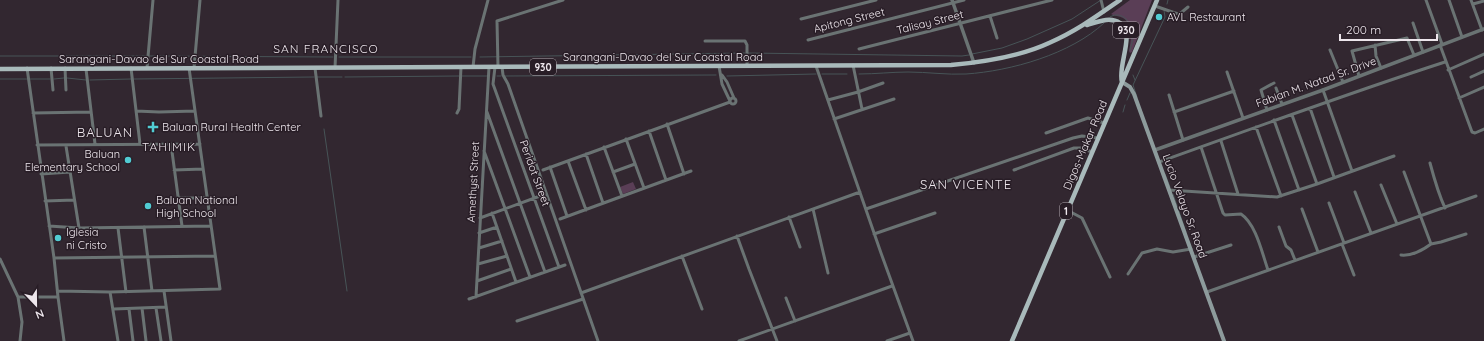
<svg xmlns="http://www.w3.org/2000/svg" width="1484" height="341" font-family="Quicksand,sans-serif">
<rect width="100%" height="100%" fill="#322730"/>
<path fill="#5a3e56" d="M1130,0H1152L1132,52L1130,53L1129,51C1131,40 1134,25 1123,18C1119,16 1114,16 1111,14Z
M633,182L636,189L623,194L620,187Z"/>
<g fill="none" stroke-linecap="round" stroke-linejoin="round">
<path stroke="#475457" stroke-width="1" d="M1167,4L1168,0
M1110,17C1122,9 1134,25 1133,36C1133,41 1131,45 1130,50
M748,53L962,56L969,55
M972,54L1002,48L1027,39L1072,19L1101,0
M0,56H147
M150,56L333,57
M339,57H471
M480,57L745,53
M822,74H847
M859,74C876,74 892,72 908,72C927,72 947,75 966,74C1011,71 1071,54 1104,23
M1133,75L1135,80
M462,76H487
M497,76H501
M505,76L716,75
M727,76L816,74
M317,77H342
M345,77L459,76
M67,78L86,80
M0,79H27
M29,79H50
M54,79L64,78
M134,79L314,77
M90,80L131,79
M1137,97L1133,85L1165,17L1164,10
M1127,100L1130,93
M1123,112L1125,105
M324,129L347,291
M1165,174L1170,187
M1173,194L1186,232"/>
<path stroke="#6a7373" stroke-width="3" d="M1101,0L1104,12
M1426,0L1442,44
M1449,0L1462,37
M1471,0L1482,30
M1473,4L1484,1
M1155,6L1178,14L1182,12L1188,7
M990,16L997,38
M801,19L876,0
M1413,23L1423,52
M808,40L964,0
M705,41H745L747,45V66
M1375,45L1376,56L1381,68
M1440,45L1472,132L1475,133L1484,129
M859,49L1052,0
M1330,50L1343,82
M853,65L862,109
M719,66L722,84L730,101
M816,66L881,253L913,341
M473,67L475,49L488,0
M495,67L493,84L559,267
M498,67L497,21L563,0
M502,67L503,75L508,84L598,341
M51,68L53,90
M65,68L66,90
M131,68L140,144
M147,68L153,0
M194,68L200,0
M315,68L321,116
M335,68L338,0
M86,69L95,144
M1448,70L1484,54
M1227,72L1243,118
M722,75L727,82L734,98
M1359,76L1352,51L1407,38L1414,55
M1471,77L1484,71
M1276,88L1282,104
M1323,90L1352,171
M1169,95L1183,140
M730 101a3 3 0 1 1 6 0a3 3 0 1 1-6 0Z
M1459,98L1484,87
M828,100L858,92L883,83
M1310,108L1334,177
M1267,110L1261,90L1274,83
M136,111L159,112L195,111
M487,112L545,272
M1174,112L1234,91
M33,113L91,112
M457,113L459,109L461,67
M1292,115L1317,184
M834,119L894,99
M1274,120L1299,190
M667,124L684,174
M1256,127L1281,196
M649,131L666,180
M1046,133L1088,118L1104,123
M626,139L644,188
M1221,141L1238,194
M171,144L182,226
M37,145L200,144
M66,146L79,228
M604,147L622,196
M1201,147L1223,213L1225,215L1241,214C1256,224 1262,253 1268,270
M484,151L530,277
M586,154L603,203
M568,161L586,210
M1159,162C1254,128 1349,93 1445,62
M1430,163C1434,178 1438,193 1445,208
M550,167L567,216
M174,170L203,169
M543,170L730,102
M1014,170L1074,148H1082L1092,152
M613,172L635,164
M1404,172L1431,244L1441,242L1466,234
M41,174L70,172
M1381,185L1397,224
M1169,190L1277,197L1317,184L1394,156
M1355,192L1371,233
M178,198H207
M45,201L74,200
M1329,203L1344,243
M813,209L828,273
M866,209L1073,138L1082,136L1098,138
M1302,209L1318,252
M1067,210L1082,218L1110,277
M492,213L516,282
M789,217L800,247
M480,218L540,196
M560,219L691,171
M49,226L79,228L211,226
M144,227L152,291
M1279,227L1286,246L1291,250L1295,260
M118,228L126,292
M479,233L497,227
M874,234L935,213
M737,236L749,269L777,341
M1342,244L1354,275
M479,248L502,241
M1401,255C1411,256 1423,250 1431,244
M682,256L702,309
M1194,257L1231,245
M54,258L215,256
M0,259L18,297
M478,264L507,256
M1128,274L1142,253L1157,249L1173,252L1191,249
M477,281L511,269
M58,291L110,292L220,289L189,68
M164,291L171,341
M110,292L118,341
M1207,292L1476,196
M581,293L860,192
M58,297L64,341
M476,297L489,67
M786,298L795,321
M469,299L565,265
M142,308L146,341
M156,308L161,341
M114,309L166,307
M129,309L133,341
M517,321L583,299
M20,341L22,322L18,297H58L54,258L27,68
M739,341L892,286
M887,341L910,333"/>
<path stroke="#6a7373" stroke-width="3.5" d="M952,0L974,63
M1155,150L1323,90L1484,29"/>
<path stroke="#8d9b9c" stroke-width="4" d="M1122,82L1130,87L1134,94L1224,341"/>
<path stroke="#a9babb" stroke-width="4.5" d="M1087,25C1097,22 1110,16 1120,23C1136,33 1117,66 1122,82
M0,69L951,65C984,62 1019,57 1049,43C1075,32 1097,16 1120,0
M1012,341L1157,0"/>
</g>
<g fill="#51ccd3" stroke="#281d26" stroke-width="1.5">
<circle cx="1159" cy="17" r="4"/>
<path d="M151 121h4v4h4v4h-4v4h-4v-4h-4v-4h4z"/>
<circle cx="128" cy="160" r="4"/>
<circle cx="148" cy="206" r="4"/>
<circle cx="58" cy="238" r="4"/>
</g>
<g text-anchor="middle" dominant-baseline="central" stroke-width="3" stroke-linejoin="round" paint-order="stroke">
<g fill="#281d26" stroke="#b2aab1" stroke-width="1">
<rect x="1113" y="22" width="26" height="16" rx="3"/>
<rect x="530" y="59" width="26" height="16" rx="3"/>
<rect x="1060" y="203" width="12" height="16" rx="3"/>
</g>
<g font-size="10" font-weight="bold" fill="#ede6ec">
<text x="1126" y="30">930</text>
<text x="543" y="67">930</text>
<text x="1066" y="211">1</text>
</g>
<g font-size="11" fill="#ede6ec" stroke="#281d26" text-anchor="start">
<text x="1167" y="17">AVL Restaurant</text>
<text x="162" y="127">Baluan Rural Health Center</text>
<text x="120" y="154" text-anchor="end">Baluan<tspan x="120" dy="13">Elementary School</tspan></text>
<text x="156" y="200">Baluan National<tspan x="156" dy="13">High School</tspan></text>
<text x="66" y="232">Iglesia<tspan x="66" dy="13">ni Cristo</tspan></text>
</g>
<g font-size="11" fill="#ede6ec" stroke="#281d26">
<text transform="translate(849 20) rotate(-14)">Apitong Street</text>
<text transform="translate(930 22) rotate(-14)">Talisay Street</text>
<text x="663" y="57">Sarangani-Davao del Sur Coastal Road</text>
<text x="159" y="59">Sarangani-Davao del Sur Coastal Road</text>
<text transform="translate(1316 82) rotate(-20)">Fabian M. Natad Sr. Drive</text>
<text transform="translate(1085 145) rotate(-67)">Digos-Makar Road</text>
<text transform="translate(535 173) rotate(70)">Peridot Street</text>
<text transform="translate(473 182) rotate(-87)">Amethyst Street</text>
<text transform="translate(1185 206) rotate(70)">Lucio Velayo Sr. Road</text>
</g>
<g font-size="12" letter-spacing="1" fill="#ede6ec" stroke="#281d26">
<text x="326" y="48">SAN FRANCISCO</text>
<text x="169" y="146">TAHIMIK</text>
</g>
<g font-size="13" letter-spacing="1" fill="#ede6ec" stroke="#281d26">
<text x="105" y="132">BALUAN</text>
<text x="966" y="184">SAN VICENTE</text>
</g>
</g>
<g transform="translate(36 305) rotate(158)" stroke="#281d26" stroke-width="3" paint-order="stroke">
<path d="M0-3L7 15L0 10L-7 15Z" fill="#ede6ec"/>
<text y="-6" font-size="11" font-weight="bold" text-anchor="middle" fill="#ede6ec">N</text>
</g>
<path d="M1340 34v6h97v-6" fill="none" stroke="#ede6ec" stroke-width="2"/>
<text x="1346" y="34" font-size="12" fill="#ede6ec" stroke="#281d26" stroke-width="3" paint-order="stroke">200 m</text>
</svg>
